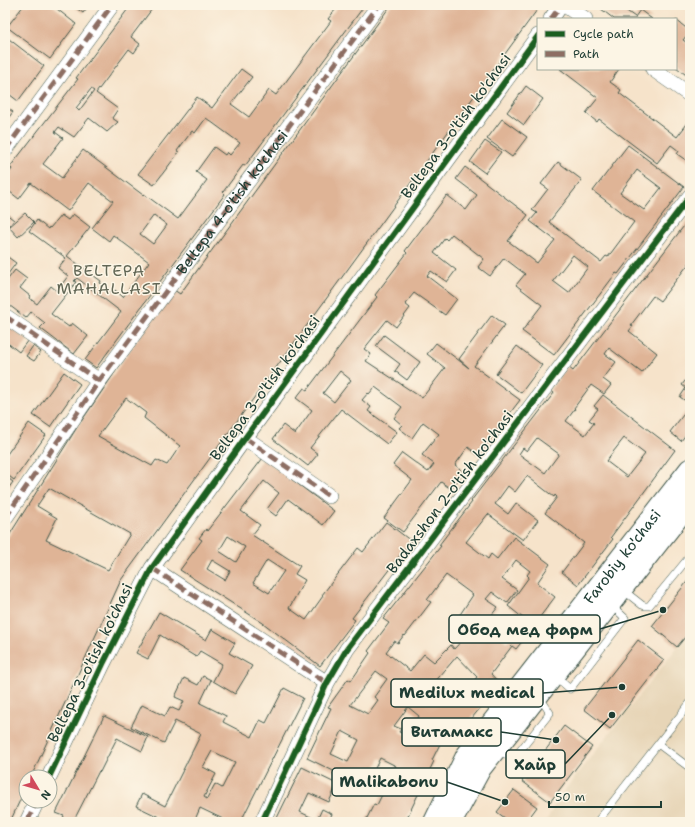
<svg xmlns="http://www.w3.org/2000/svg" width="695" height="827" font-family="'Shantell Sans',sans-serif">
<rect width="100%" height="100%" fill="#fcf5e5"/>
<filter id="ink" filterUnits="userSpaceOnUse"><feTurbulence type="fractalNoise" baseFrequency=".025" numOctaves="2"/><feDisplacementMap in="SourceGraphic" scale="8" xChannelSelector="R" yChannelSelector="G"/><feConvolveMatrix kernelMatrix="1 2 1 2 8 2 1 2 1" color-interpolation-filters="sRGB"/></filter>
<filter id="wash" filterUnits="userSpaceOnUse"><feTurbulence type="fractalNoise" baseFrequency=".012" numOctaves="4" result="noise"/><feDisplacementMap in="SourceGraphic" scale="16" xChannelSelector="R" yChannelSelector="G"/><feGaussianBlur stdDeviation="0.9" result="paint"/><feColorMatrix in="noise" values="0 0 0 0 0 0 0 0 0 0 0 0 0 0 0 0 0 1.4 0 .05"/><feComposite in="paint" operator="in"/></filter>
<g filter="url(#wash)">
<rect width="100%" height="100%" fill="#f6e3ca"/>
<path fill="#e7d5b7" d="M690,631V822H546L557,800Z"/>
<g id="blocks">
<path fill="#dfb496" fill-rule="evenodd" d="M24,5H52L76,24L50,59L7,27Z
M72,5H89L83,13Z
M131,5H155L131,37L140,44L134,53L129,49L96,93L118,109L112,118L118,122L107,132L89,118L74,137L59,127L55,132L63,138L43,164L62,178L83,150L143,195L144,194L178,219L207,180L196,172L214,147L225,155L227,152L230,155L240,143L206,118L195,133L192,131L177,151L179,152L154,185L138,174L197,97L212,108L241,69L252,77L231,104L249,117L269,90L276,95L331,21L328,19L339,5H365L245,166L243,165L223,192L225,194L96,368L85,360L121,312L77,278L74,281L76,282L51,314L69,327L72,323L88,336L74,354L40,328L45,323L31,312L26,318L5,302V283L15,270L27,279L20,288L30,296L29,298L37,304L51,286L57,291L68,276L58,268L66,258L29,231L37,220L48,229L49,227L50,228L61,215L68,220L73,214L90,227L67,256L101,281L100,283L113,293L115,290L123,297L149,262L113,235L109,241L92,228L113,201L89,183L68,211L31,183L19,199L5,188V178L12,169L10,167L78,79L76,78ZM91,89L94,91L79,111L76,108ZM154,215L167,225L153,244L140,234Z
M391,5H530L537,10L121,580L31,777H26V787L10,822H5V542L76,429L140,336L174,290L180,294ZM126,398L146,413L144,418L180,446L167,465L156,460L152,466L98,436ZM49,488L130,534L108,570L46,540L57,518L37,506Z
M596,5H627L624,9L635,17L640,10L652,19H614Z
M676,20L690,31L683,40L690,45V78L676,67Z
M5,36L44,66L18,101L5,91Z
M560,69H619L610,82L621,90L619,93L677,137L690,120V163L677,154L679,151L671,145L657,163L599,119L597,122L586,113L598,98Z
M526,86L543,99L524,125L507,112Z
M5,106L13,112L5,122Z
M502,119L527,137L512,157L487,139Z
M485,141L501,152L485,173L470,162Z
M628,145L684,187L618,274L616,273L554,355L522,331L542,305L516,285L525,274L504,258L490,276L478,267L484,259L452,234L447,240L445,238L434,253L456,270L447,282L431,271L427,276L457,299L445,315L414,293L405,304L410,308L396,327L387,320L364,349L371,354L366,361L422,398L445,368L427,354L436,343L469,368L459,359L492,315L505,325L474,366L520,400L478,455L468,447L455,465L464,472L451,489L441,482L403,532L384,518L412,480L393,465L402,453L428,472L434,464L422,455L439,434L423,422L412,438L399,428L402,425L394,418L402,407L375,387L369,394L368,393L362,400L371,407L368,411L397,432L387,444L341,409L310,448L318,454L308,466L273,439L283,425L295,434L312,410L296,398L304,388L307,390L377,297L375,295L407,253L405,251L447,195L466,210L477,195L456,179L465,167L528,215L508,241L537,263L555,240L530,221L537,213L532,210L548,189L541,184L558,162L582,180L549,222L601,262L606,256L608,257L634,222L593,191ZM637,170L661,188L644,210L620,193ZM573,255L588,267L569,293L553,281ZM340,371L351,380L334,402L323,393Z
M5,213L14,220L5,232Z
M25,213L34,222L18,237L9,227Z
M690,218V262L660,301L653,296L631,325L633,326L629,331L657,353L642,373L609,348L605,354L616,362L603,379L611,385L604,394L591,385L574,408L575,409L566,421L585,435L594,423L589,420L598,409L594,406L603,395L675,450L611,537L613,539L578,585L562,572L584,543L545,513L557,497L555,495L554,497L527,476L515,492L508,486L495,504L508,514L516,503L538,520L523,540L488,514L466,542L488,559L491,554L497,559L514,537L550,564L537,583L555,597L533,626L508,606L529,577L527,575L530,571L516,560L502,579L517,590L507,603L492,592L486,599L498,607L479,631L484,635L489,629L507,642L518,627L528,634L516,649L512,646L491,674L500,684L462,730L457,726L446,739L445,737L441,742L432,760L434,761L405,822H365L374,804L377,805L396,766L380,758L366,787L307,758L331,708L328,707L348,679L351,681L370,653L368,651L389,623L383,619L441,546L439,545L472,502L471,501L554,393L550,390L568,367L573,371ZM537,438L559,454L545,473L519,454L523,448L527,451ZM624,438L645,454L627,477L606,461ZM446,575L473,595L453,625L467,635L454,649L451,645L434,662L424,654L410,671L386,652L394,641L398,643L404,635L405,636L431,602L427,600ZM457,656L477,677L468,688L462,683L451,697L434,683ZM376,671L387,679L374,697L378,700L368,714L350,705ZM408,707L419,716L409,736L399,732L401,729L394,726ZM342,731L359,740L348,762L331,754Z
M5,255L16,263L5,278Z
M5,323L28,340L19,352L5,341Z
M384,335L420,362L407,380L395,371L400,364L376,346Z
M33,346L41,352L34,361L26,356Z
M517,346L542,365L521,393L496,374Z
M64,372L80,384L50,427L33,415Z
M690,374V404L680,397L686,388L682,385Z
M690,406V429L681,441L670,432Z
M29,423L46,435L14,480L5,473V457Z
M263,458L334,511L323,525L288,499L276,516L267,509L279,493L264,481L241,511L260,525L252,535L300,566L295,574L305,580L289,608L306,620L323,596L322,595L358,548L363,552L386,522L411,541L352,618L355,620L320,666L263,623L180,570L202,540L199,538L206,529L207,531ZM228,536L245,547L236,562L219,551ZM212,560L230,571L225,580L207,569ZM267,560L284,571L269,593L253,583Z
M5,476L13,482L5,493Z
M690,578V631L677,647L652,626Z
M159,612L206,640L212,629L235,643L229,653L252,666L235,694L213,681L222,664L200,651L196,657L160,635L148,659L136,653Z
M638,640L664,660L610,729L584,709Z
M203,676L211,680L200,703L226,716L223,722L252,737L260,720L266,723L284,688L303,698L243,817H245L243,822H221L223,819L200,808L194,822H156L159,817L136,806L142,794L165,806L201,734L175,721L164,743L131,727L142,705L165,716L170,707L179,711L184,701L175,697L184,678L198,685ZM212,751L235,762L222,788L215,784L207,799L204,797L216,774L203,767Z
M104,716L148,737L142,751L117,738L100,772L99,771L73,822H61L64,816L56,813Z
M564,726L592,747L550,802L522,781Z
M302,767L337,784L329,802L309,793L300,812L317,820L322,809L332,814L328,822H276V820Z
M514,790L537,807L526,822H510L497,812Z"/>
</g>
</g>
<g filter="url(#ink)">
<use href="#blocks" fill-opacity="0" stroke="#3f564a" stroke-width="1"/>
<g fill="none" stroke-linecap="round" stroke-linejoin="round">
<defs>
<path id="lane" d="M623,590L642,605L645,606H649L690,556
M555,676L570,689L625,618L611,605
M658,744L690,768
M497,752L515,757L550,713L539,696
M597,822L690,703"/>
<path id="street" d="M565,5L585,19
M551,19L561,5
M653,69L690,95
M5,150L112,5
M5,316L99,381
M245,438L329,496
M5,518L99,381L379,5
M152,568L327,683
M49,777L103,664L152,568L245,438L538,36
M27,822L37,801
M262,822L327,683L347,649L690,196"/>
<g id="primary">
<path d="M455,814L480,768L690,501"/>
<path id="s1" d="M435,822L467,756L690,470"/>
</g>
</defs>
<use href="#lane" stroke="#3f564a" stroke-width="8"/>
<use href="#street" stroke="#3f564a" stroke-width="16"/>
<use href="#primary" stroke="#3f564a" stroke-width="24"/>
<use href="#lane" stroke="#fff" stroke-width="7"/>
<use href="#street" stroke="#fff" stroke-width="15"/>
<use href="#primary" stroke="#fff" stroke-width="22"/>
<g stroke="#8d6e63" stroke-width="5" stroke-dasharray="10 5" stroke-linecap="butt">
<path d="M551,19L561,5"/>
<path d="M5,150L112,5"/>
<path d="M5,316L99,381"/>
<path d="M245,438L329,496"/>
<path id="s2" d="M5,518L99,381L379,5"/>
<path d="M152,568L327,683"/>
<path d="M27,822L37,801"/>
</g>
<defs>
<path id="cycleway" d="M49,777L103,664L152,568L245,438L538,36
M262,822L327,683L347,649L690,196"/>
</defs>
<use href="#cycleway" stroke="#fcf5e5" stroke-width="8"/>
<use href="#cycleway" stroke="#1b5e20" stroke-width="6"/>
</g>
</g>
<g text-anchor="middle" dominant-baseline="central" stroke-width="3" stroke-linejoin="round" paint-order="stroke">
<g font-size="15" fill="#1f3d34" stroke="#fcf5e5">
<text transform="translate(456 126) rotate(-54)">Beltepa 3-o'tish ko'chasi</text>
<text stroke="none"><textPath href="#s2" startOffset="389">Beltepa 4-o'tish ko'chasi</textPath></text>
<text transform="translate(265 388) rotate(-54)">Beltepa 3-o'tish ko'chasi</text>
<text transform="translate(450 492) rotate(-53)">Badaxshon 2-o'tish ko'chasi</text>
<text stroke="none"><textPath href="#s1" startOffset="326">Farobiy ko'chasi</textPath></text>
<text transform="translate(90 663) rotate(-64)">Beltepa 3-o'tish ko'chasi</text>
</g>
<g font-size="16" letter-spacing="1" fill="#626756" stroke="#fcf5e5">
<text x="109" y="270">BELTEPA<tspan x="109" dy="18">MAHALLASI</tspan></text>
</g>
</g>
<path fill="none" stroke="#1f3d34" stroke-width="1.5" d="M663 610L600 629M622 687L543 693M556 740L501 732M612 715L565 764M505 802L447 782"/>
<g fill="#1f3d34" stroke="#fcf5e5" stroke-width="1.5">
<circle cx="663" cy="610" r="4"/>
<circle cx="622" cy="687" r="4"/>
<circle cx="556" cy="740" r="4"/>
<circle cx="612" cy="715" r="4"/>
<circle cx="505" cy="802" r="4"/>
</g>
<g fill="#fcf5e5" stroke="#1f3d34" stroke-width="1.5">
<rect x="449" y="615" width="151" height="28" rx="4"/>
<rect x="391" y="679" width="152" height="28" rx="4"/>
<rect x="402" y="718" width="99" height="28" rx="4"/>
<rect x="506" y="750" width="59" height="28" rx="4"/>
<rect x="332" y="768" width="115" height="28" rx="4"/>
</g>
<g font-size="16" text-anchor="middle" font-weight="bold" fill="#1f3d34">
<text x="525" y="635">Обод мед фарм</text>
<text x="467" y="698">Medilux medical</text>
<text x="452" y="737">Витамакс</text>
<text x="535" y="770">Хайр</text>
<text x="389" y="787">Malikabonu</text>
</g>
<rect width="695" height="827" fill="none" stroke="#fcf5e5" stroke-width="20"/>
<rect x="537" y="18" width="140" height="52" fill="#fcf5e5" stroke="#a4ab9e"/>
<rect x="545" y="31" width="20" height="6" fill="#1b5e20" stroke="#a4ab9e"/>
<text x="573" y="38" font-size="12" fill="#1f3d34">Cycle path</text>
<rect x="545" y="51" width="20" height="6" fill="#8d6e63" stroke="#a4ab9e"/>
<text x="573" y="58" font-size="12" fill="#1f3d34">Path</text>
<g transform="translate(38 789) rotate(128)"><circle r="19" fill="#fcf5e5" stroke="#a4ab9e"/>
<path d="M0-3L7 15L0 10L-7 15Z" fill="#d1495b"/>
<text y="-6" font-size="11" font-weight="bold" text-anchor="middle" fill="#1f3d34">N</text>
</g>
<path d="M549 801v6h112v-6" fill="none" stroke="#1f3d34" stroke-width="2"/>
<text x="555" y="801" font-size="12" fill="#1f3d34" stroke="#fcf5e5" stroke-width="3" paint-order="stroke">50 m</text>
</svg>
